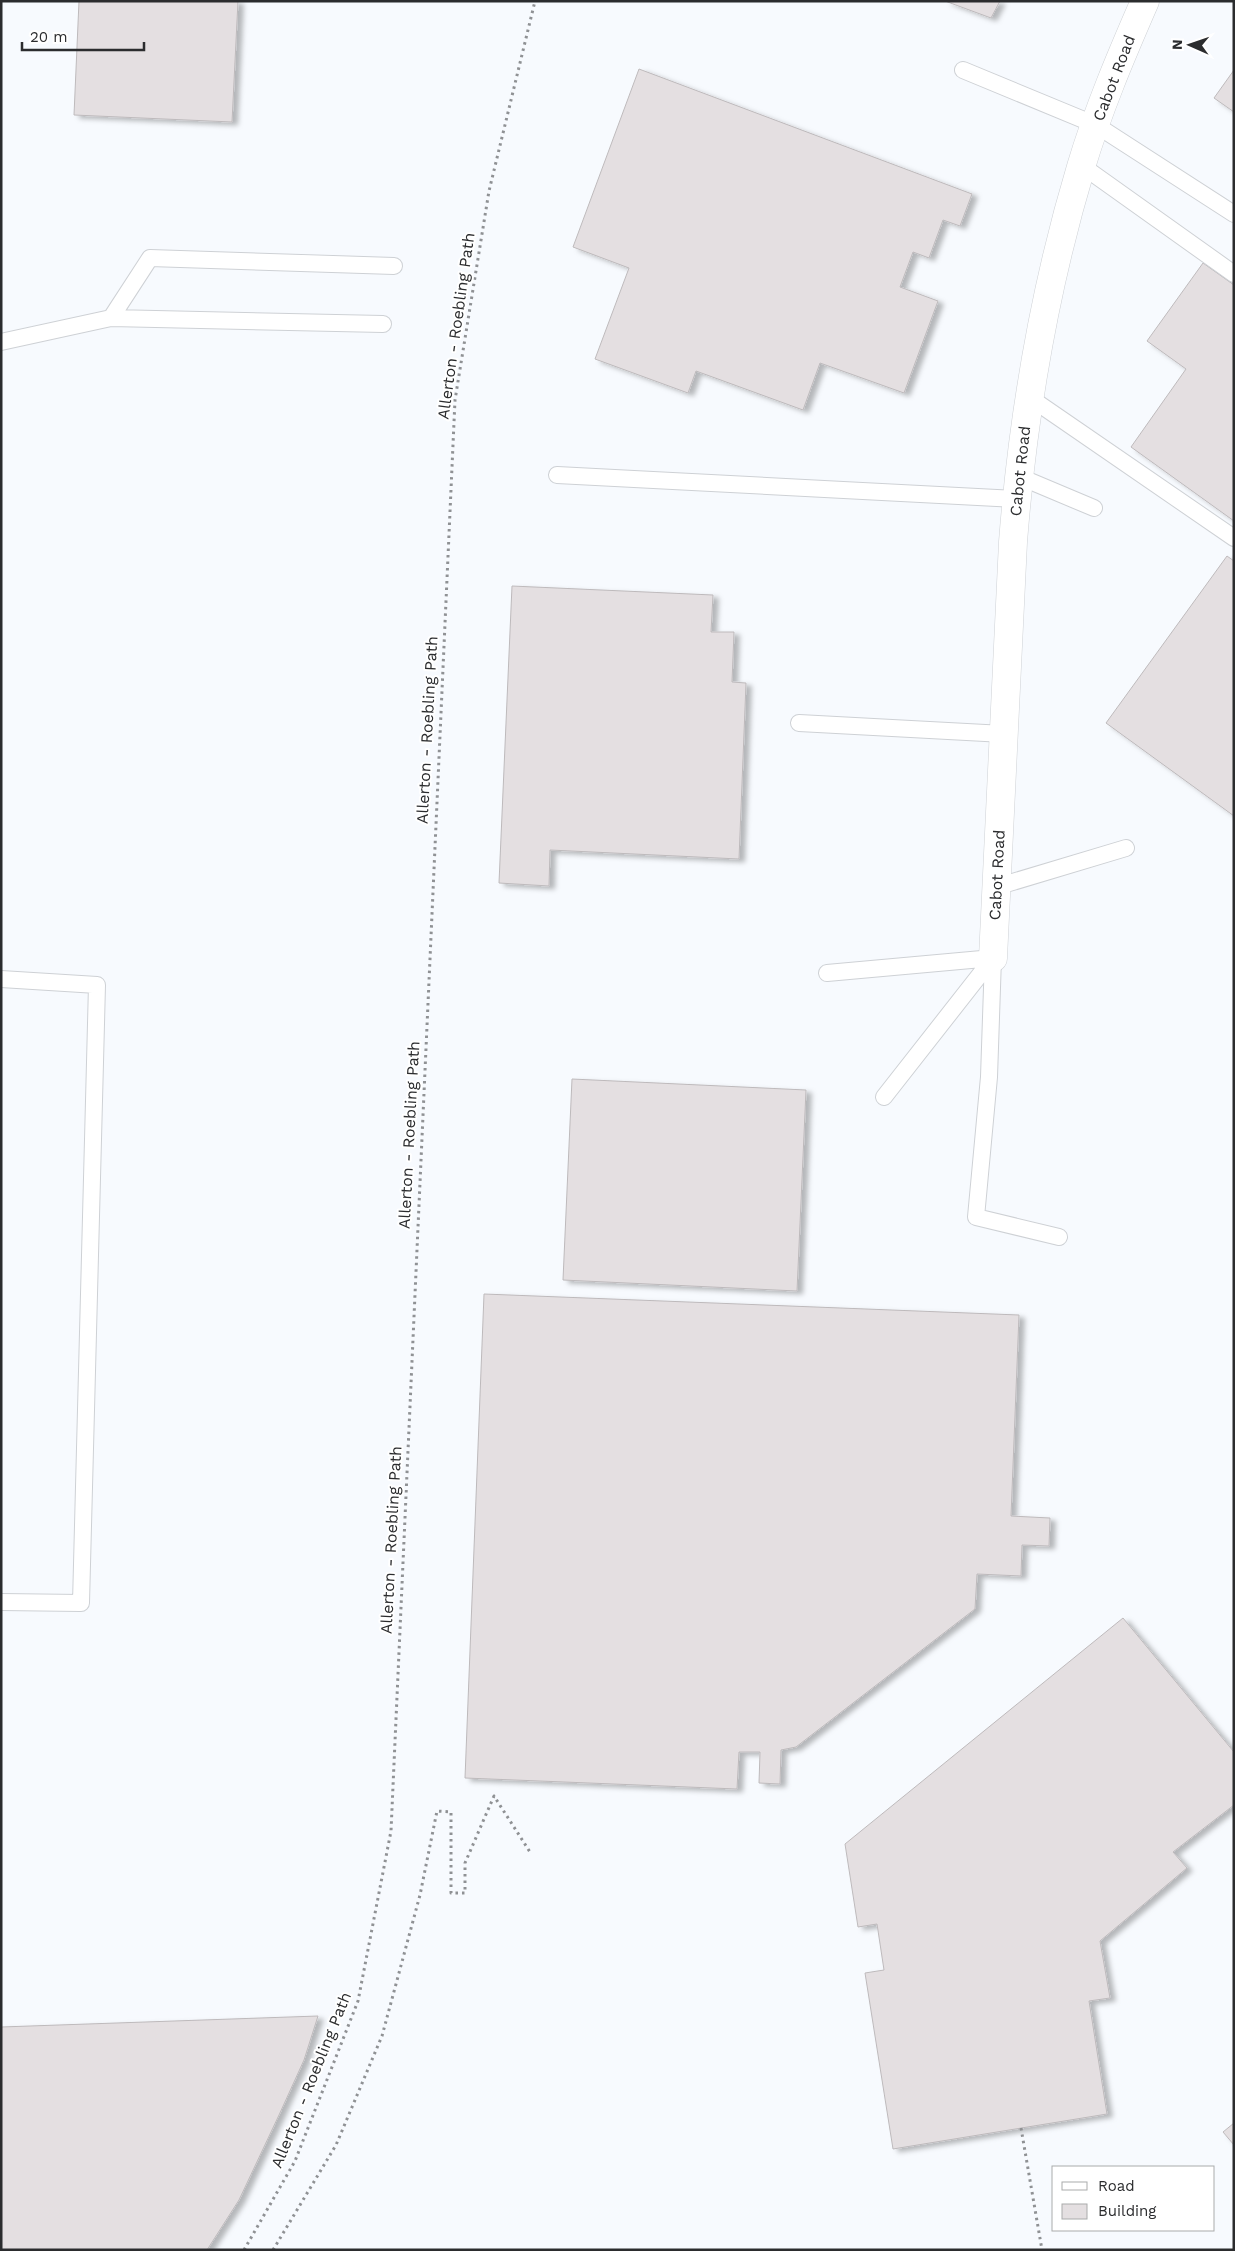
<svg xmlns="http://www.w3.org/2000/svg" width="1235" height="2251" font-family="'Work Sans',sans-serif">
<defs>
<filter id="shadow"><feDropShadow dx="5.5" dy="3" stdDeviation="2.5" flood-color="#0004"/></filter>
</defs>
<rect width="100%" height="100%" fill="#f7fafe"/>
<path fill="#e4dfe1" stroke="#bebabc" filter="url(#shadow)" d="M79,1H238L232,122L74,115Z
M945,1H1000L991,18Z
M639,69L972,194L960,226L943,220L929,258L913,252L900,287L938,301L904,393L820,363L803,410L696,371L688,393L595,359L629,268L573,247Z
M1234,70V112L1214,98Z
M1203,263L1234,285V521L1131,447L1186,369L1147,341Z
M1227,556L1234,561V816L1106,723Z
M512,586L713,595L711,632H734L732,682L746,683L739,859L550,850L549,886L499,883Z
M572,1079L806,1090L797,1291L563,1280Z
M484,1294L1019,1315L1011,1516L1050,1518L1049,1546L1022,1545L1021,1576L977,1574L975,1609L796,1747L781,1750L780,1784L759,1783L760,1752H739L737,1789L465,1778Z
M1123,1618L1234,1752V1805L1173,1852L1187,1868L1100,1941L1110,1998L1089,2001L1107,2114L893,2149L865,1973L884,1970L877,1924L858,1927L845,1844Z
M318,2016L304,2060L279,2115L239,2200L207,2250H1V2027Z
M1234,2123V2145L1223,2132Z"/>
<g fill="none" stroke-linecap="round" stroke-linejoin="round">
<defs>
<path id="lane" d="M963,70L1096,125L1234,214
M1081,165L1234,274
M111,318L150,258L394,266
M1,342L111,318L383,324
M1029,397L1234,538
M557,475L1016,499
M1018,476L1094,508
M799,723L1004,734
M996,887L1126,848
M993,958L989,1077L976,1217L1059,1237
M827,973L993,958
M1,979L97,985L81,1603L1,1602
M884,1097L993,958"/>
<path id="street" d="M993,958L1013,542C1023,414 1044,290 1081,167C1098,110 1121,56 1145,1"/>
</defs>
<use href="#lane" stroke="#ced1d5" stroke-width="18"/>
<use href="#street" stroke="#ced1d5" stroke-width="29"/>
<path stroke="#8f9194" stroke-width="3" stroke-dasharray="2.5 4" stroke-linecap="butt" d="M1021,2128L1042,2250
M244,2250L295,2161L358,2001L391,1831L455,400L489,191L535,1
M273,2250L336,2145L382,2036L420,1895L437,1811L451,1812V1893H465V1863L494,1796L530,1852"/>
<use href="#lane" stroke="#fff" stroke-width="16"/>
<use href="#street" stroke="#fff" stroke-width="28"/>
</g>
<g text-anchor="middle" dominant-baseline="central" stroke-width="4" stroke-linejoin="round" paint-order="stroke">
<g font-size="16" fill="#2b2c2e" stroke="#fff">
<text transform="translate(1114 78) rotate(-69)">Cabot Road</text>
<text transform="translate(456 326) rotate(-82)">Allerton - Roebling Path</text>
<text transform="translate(1020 471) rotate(-84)">Cabot Road</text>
<text transform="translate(427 730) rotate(-87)">Allerton - Roebling Path</text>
<text transform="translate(997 875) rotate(-87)">Cabot Road</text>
<text transform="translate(409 1135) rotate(-87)">Allerton - Roebling Path</text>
<text transform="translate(391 1540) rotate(-87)">Allerton - Roebling Path</text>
<text transform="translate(311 2080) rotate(-68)">Allerton - Roebling Path</text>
</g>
</g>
<rect width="1235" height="2251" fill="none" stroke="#2b2c2e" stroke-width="5"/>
<rect x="1052" y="2166" width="162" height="65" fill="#ffffff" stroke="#aaabab"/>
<rect x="1062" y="2182" width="25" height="8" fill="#ffffff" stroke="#aaabab"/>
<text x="1098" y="2191" font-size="15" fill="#2b2c2e">Road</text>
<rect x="1062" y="2204" width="25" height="15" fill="#e4dfe1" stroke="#aaabab"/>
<text x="1098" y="2216" font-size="15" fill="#2b2c2e">Building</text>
<g transform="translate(1190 45) rotate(272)" stroke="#ffffff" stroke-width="4" paint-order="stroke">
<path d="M0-4L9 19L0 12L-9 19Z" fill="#2b2c2e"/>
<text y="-8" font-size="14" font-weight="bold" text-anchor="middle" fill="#2b2c2e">N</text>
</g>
<path d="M22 42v8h122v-8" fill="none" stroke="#2b2c2e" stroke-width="2.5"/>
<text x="30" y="42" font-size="15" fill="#2b2c2e" stroke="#ffffff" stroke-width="4" paint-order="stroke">20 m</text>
</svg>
